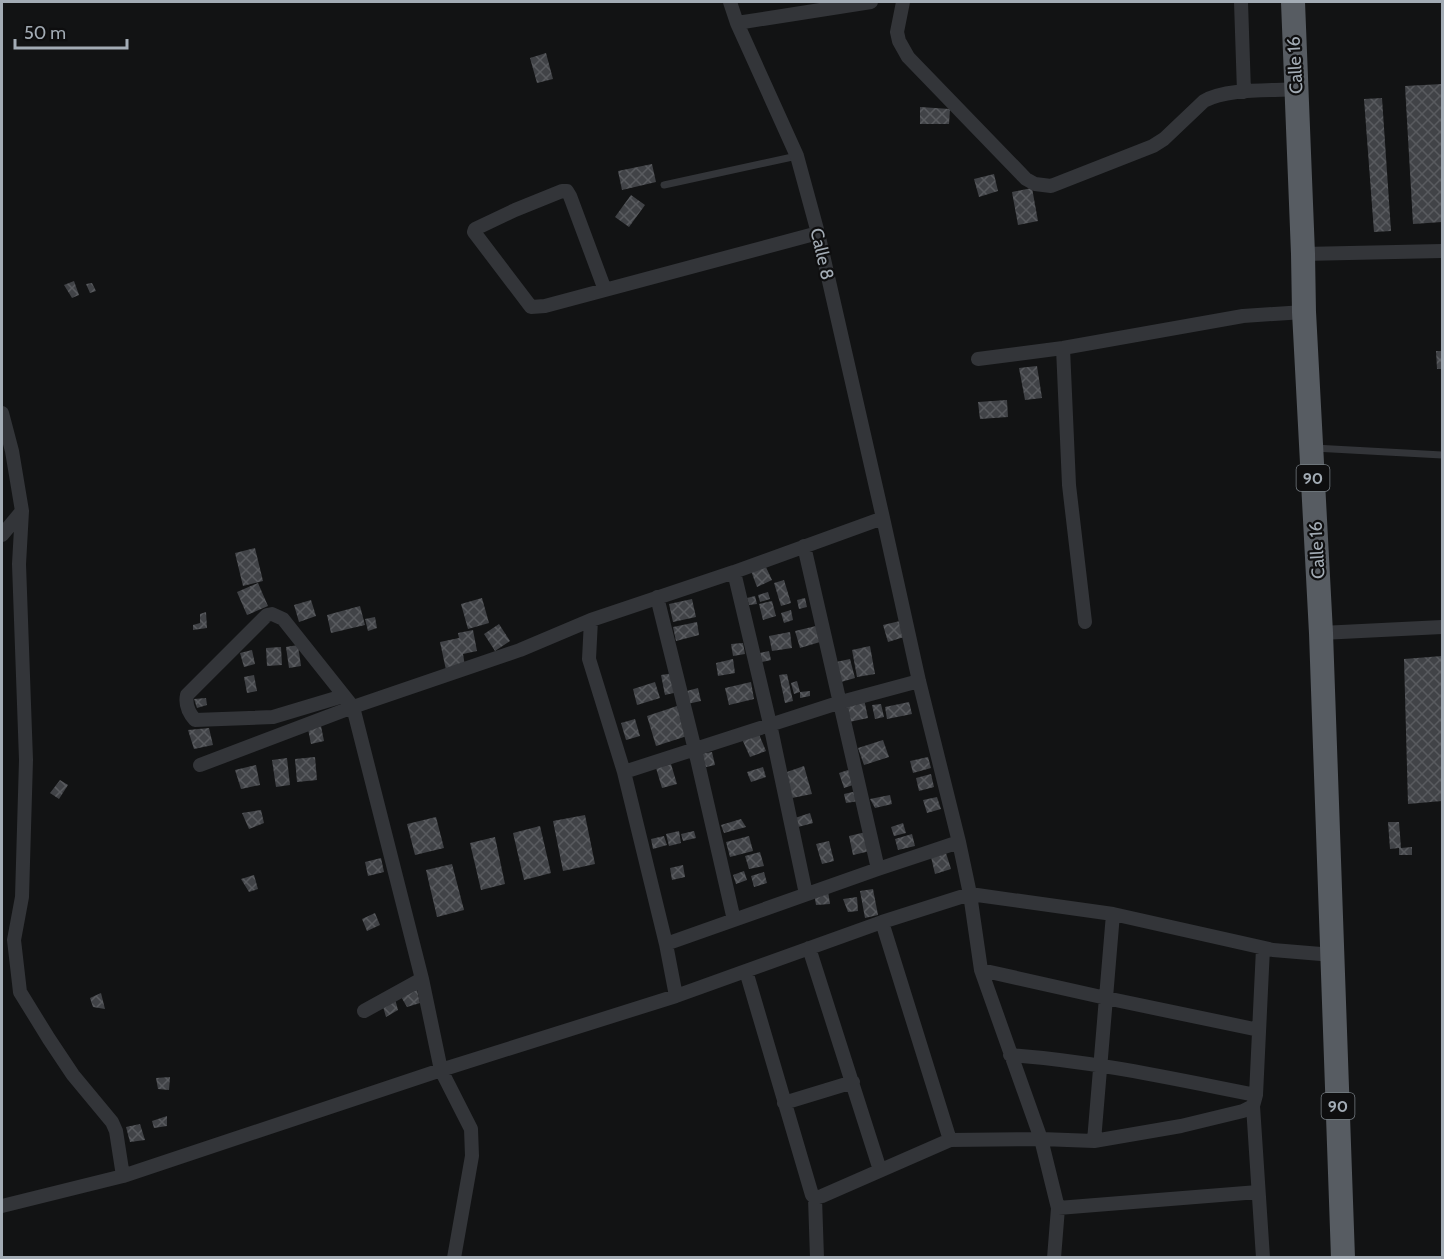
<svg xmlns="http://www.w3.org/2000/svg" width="1444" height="1259" font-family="Cabin,sans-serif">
<defs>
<pattern id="building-cross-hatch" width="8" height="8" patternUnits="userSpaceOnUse" patternTransform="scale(1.5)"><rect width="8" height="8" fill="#414347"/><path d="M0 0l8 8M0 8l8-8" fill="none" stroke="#595b5f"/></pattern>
</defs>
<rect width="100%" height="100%" fill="#121314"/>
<path fill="url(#building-cross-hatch)" d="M546,53L553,79L537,83L530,58Z
M1442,84V222L1413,224L1405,86Z
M1382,98L1391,231L1374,232L1364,99Z
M920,107L950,109L949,124H920Z
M652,164L656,182L622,190L618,171Z
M994,174L998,191L979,197L974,179Z
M1032,188L1038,221L1018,225L1012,192Z
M631,195L645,205L629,227L615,217Z
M74,281L79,295L72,298L64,285Z
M92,283L96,291L90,293L86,284Z
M1436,351H1442V369H1437Z
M1037,366L1042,398L1025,400L1019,368Z
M1007,400L1008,417L980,419L978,402Z
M255,548L263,581L243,586L235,553Z
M765,565L772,580L757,587L751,571Z
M784,580L791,603L781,606L774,583Z
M258,583L268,606L247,615L237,592Z
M768,592L770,599L760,602L758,595Z
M755,596L757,604L749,605L747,598Z
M482,598L489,623L468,629L461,604Z
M805,598L807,607L799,609L797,600Z
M692,599L696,617L673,622L669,604Z
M311,600L316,616L299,622L294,605Z
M772,601L776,616L763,620L759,604Z
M360,606L365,625L331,633L327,615Z
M791,610L793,620L784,623L781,613Z
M206,612L207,628L193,630V625L200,623V614Z
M375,617L377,628L368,631L365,619Z
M900,621L904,637L888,642L883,625Z
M697,622L699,635L676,641L673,627Z
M499,624L510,641L495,651L484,634Z
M816,626L820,642L800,648L795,631Z
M473,630L477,651L463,654L465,666L446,670L440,642L459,638L458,633Z
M790,632L792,648L772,651L769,636Z
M743,643L745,654L733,656L731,644Z
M298,645L301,666L289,668L286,647Z
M870,646L875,674L857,677L852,650Z
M281,647L282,665L267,666L266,648Z
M252,650L255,664L244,667L240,653Z
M769,651L771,660L762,662L760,653Z
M1442,656V801L1408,804L1404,659Z
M733,659L735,673L718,676L716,663Z
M850,659L855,678L841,682L836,662Z
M674,673L678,692L665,695L661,675Z
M787,674L793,701L785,703L779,675Z
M254,675L257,691L247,693L244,677Z
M797,681L800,692L794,694L791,683Z
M655,682L660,698L637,705L633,689Z
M751,682L754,699L729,705L725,688Z
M698,688L701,701L687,704L683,692Z
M810,691V696L800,698V692Z
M206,698L207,705L197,708L194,699Z
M864,699L868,718L849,722L845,703Z
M909,702L912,714L887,719L885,707Z
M881,704L884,717L875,719L872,705Z
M677,706L687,736L656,746L647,716Z
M635,719L640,736L626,740L621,723Z
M321,726L324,741L311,744L308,729Z
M209,728L213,745L194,749L188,730Z
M758,732L766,751L750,757L742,739Z
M883,740L889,757L864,765L858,748Z
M712,752L715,765L702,768L699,754Z
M315,757L317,780L297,782L295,759Z
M928,757L931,768L913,773L910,761Z
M287,758L290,785L276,787L272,760Z
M671,764L677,784L662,788L656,768Z
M256,765L260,785L241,789L235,770Z
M804,766L812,794L792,798L784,773Z
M763,767L766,777L751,782L747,772Z
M851,769L856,784L844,788L839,773Z
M931,774L934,787L919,791L916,778Z
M60,780L68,785L59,799L50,793Z
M857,791L859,801L846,803L844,794Z
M890,795L892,804L875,808L870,799Z
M937,797L941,809L927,813L923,800Z
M261,810L264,823L249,829L242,813Z
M810,813L813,823L798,827L795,818Z
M585,815L595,864L563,871L553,821Z
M436,817L444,848L415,855L407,824Z
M741,819L746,827L724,833L721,825Z
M1388,822H1399L1401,848L1412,847V855H1399V848L1390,849Z
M903,823L906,833L894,836L891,827Z
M540,826L551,873L524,880L513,833Z
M679,831L681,843L669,846L666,834Z
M694,831L696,838L683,841L681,834Z
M866,832L870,851L853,855L849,836Z
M912,834L915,846L898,850L895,839Z
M664,836L667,845L653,849L651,839Z
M749,836L753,851L730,857L726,842Z
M495,837L505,884L481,890L470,843Z
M829,841L834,861L822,864L816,844Z
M760,852L764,866L749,869L745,856Z
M946,853L951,869L935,874L931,857Z
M381,858L384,872L368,876L365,862Z
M452,864L464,910L437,917L426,870Z
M683,865L685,877L672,880L670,868Z
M744,871L747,880L736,884L733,875Z
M764,872L767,883L754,887L751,876Z
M254,875L258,889L249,892L241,879Z
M873,889L878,915L865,918L860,891Z
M828,891L830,904L816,905L814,892Z
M857,897L858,911L848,912L843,899Z
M375,913L380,925L367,931L362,919Z
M417,990L420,1003L407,1007L400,995Z
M101,993L105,1009L93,1007L90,998Z
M395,999L398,1010L386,1017L382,1003Z
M170,1077L169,1090L158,1089L156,1078Z
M167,1116V1126L154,1128L152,1121Z
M140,1124L145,1140L130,1142L126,1127Z"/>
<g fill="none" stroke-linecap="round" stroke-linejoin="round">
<path stroke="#333539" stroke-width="7" d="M664,185L797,156
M1314,448L1442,455"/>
<path stroke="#333539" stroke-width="14" d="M730,2L737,23L797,156L818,233L883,518L919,681L959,842L970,894L981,970L1041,1139L1058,1208L1054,1258
M903,2L897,32L899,41L908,57L1026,179L1035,184L1051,186L1153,146L1164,139L1204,101C1227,88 1270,91 1297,89
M1241,2L1244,92
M737,23L871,2
M1303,254L1442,251
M605,290L570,196L567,191H562L515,210L475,229L474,232L531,307L545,306L818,233
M1063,348L1069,485L1085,622
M978,359L1063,348L1243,316L1304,312
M2,413L12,451L22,511L19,564L26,760L22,897L14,940L20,992L49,1039L73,1075L112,1122L116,1131L123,1176
M2,535L22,511
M804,546L878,869
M734,572L770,724L806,894
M657,597L695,750L734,920
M591,620L589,659L624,772L666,944L676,996
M1321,633L1442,627
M343,696L273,717L195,720C189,713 185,704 187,695L267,615L272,614L283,619L353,707L422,979L441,1070L471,1129L472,1156L454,1258
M200,765L353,707L520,650L591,620L734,572L883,518
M624,772L841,702L919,681
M882,922L950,1140
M666,944L878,869L959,842
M809,948L880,1170
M1263,948L1256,1095L1253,1106L1263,1258
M981,970L1106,998L1259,1030
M746,971L812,1195L815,1198L817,1258
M364,1011L422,979
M1010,1055C1094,1061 1174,1079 1256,1095
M784,1103L853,1082
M1094,1141L1113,914
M815,1198L822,1196L950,1140L1041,1139L1094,1141L1181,1126L1243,1111L1253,1106
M2,1206L123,1176L441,1070L676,996L882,922L970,894L1113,914L1273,950L1333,955
M1058,1208L1258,1192"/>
<path stroke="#575c62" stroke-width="24" d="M1293,2L1303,254L1304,312L1321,633L1343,1258"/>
</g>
<g text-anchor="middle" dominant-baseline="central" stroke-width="4.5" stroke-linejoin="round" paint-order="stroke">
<g fill="#0e0e0f" stroke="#767d83" stroke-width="1.5">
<rect x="1296.5" y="465" width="33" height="26" rx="4.5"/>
<rect x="1321.5" y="1093" width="33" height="26" rx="4.5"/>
</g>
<g font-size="16" font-weight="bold" fill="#a3acb5">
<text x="1313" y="478">90</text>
<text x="1338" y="1106">90</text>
</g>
<g font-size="18" fill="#a3acb5" stroke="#0e0e0f">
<text transform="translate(1295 65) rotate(-93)">Calle 16</text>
<text transform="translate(822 254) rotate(77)">Calle 8</text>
<text transform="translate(1317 550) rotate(-93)">Calle 16</text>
</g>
</g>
<rect width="1444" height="1259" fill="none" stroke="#a3acb5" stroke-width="6"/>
<path d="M15 39v9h112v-9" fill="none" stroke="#a3acb5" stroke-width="3"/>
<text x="24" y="39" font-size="18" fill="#a3acb5" stroke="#0e0e0f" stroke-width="4.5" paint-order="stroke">50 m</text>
</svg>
